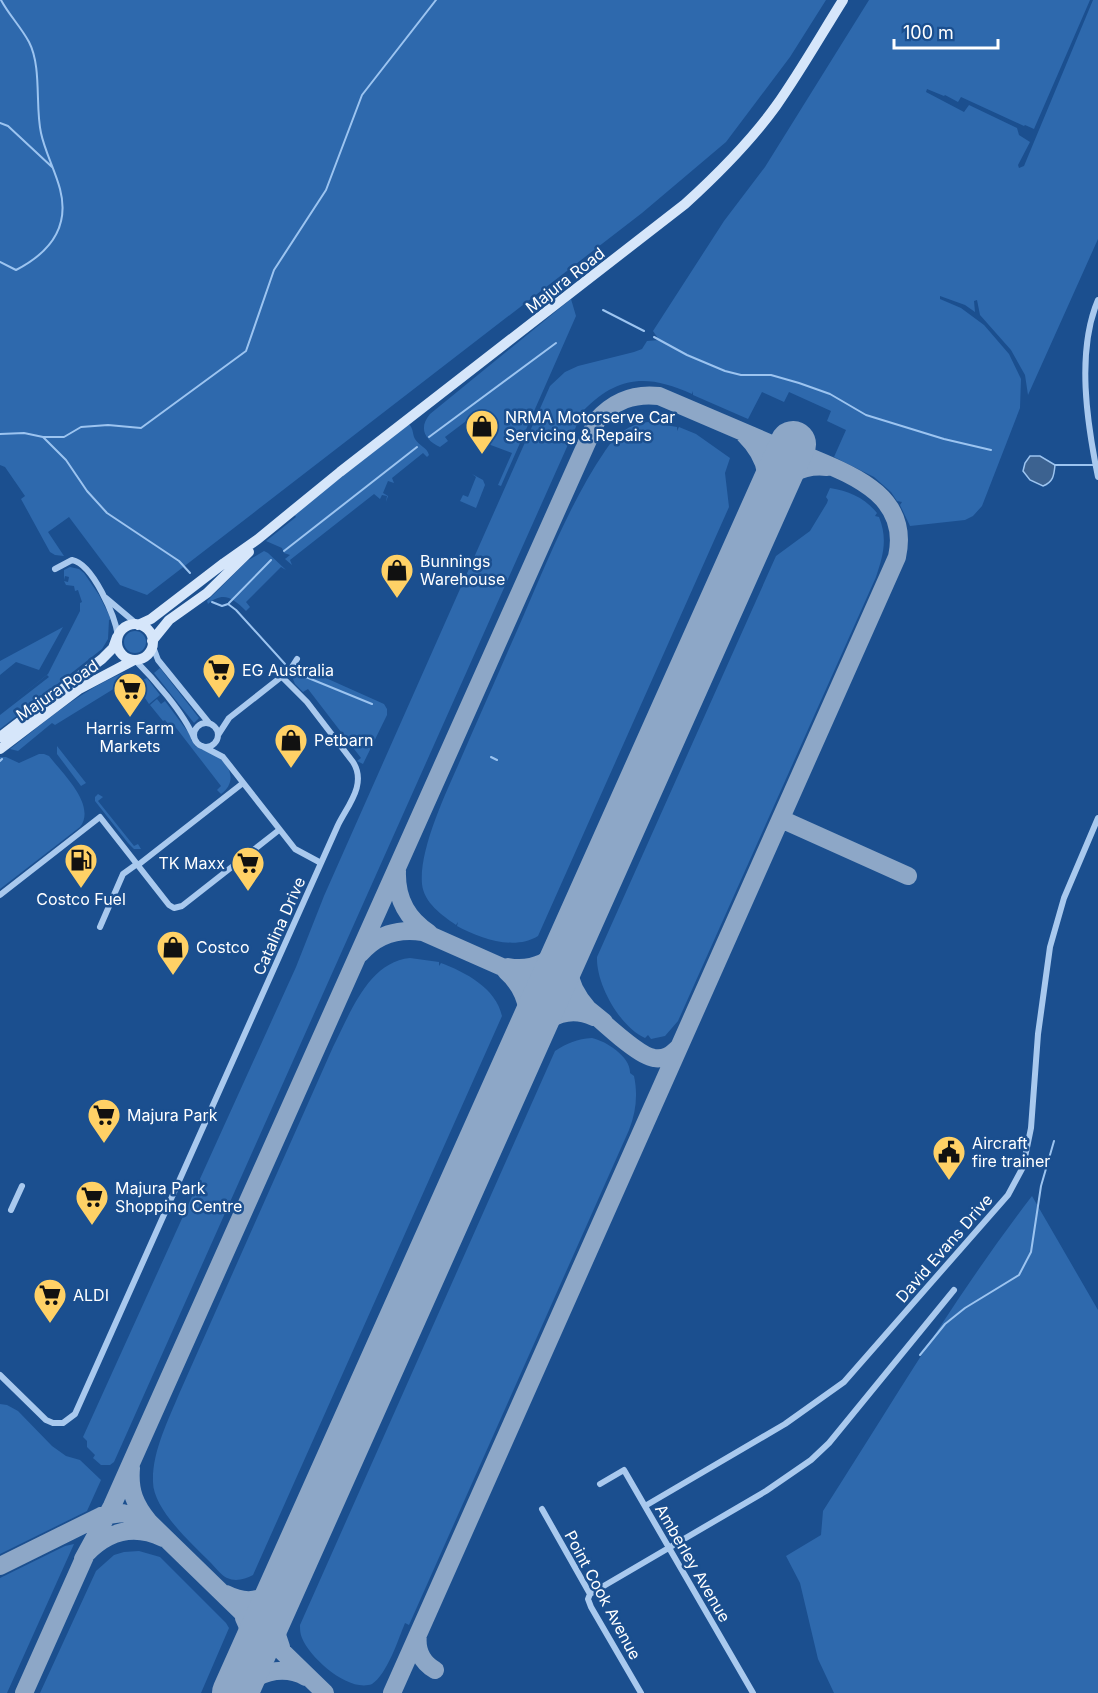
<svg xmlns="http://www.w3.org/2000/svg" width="1098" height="1693" font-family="Inter,sans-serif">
<rect width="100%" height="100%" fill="#1b4f8f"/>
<path fill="#2e69ad" d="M0,0H826L790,57L726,142L642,213L147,595L120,585L69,517L48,532L64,556L55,555L50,552L21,499L25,496L5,467L0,465Z
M869,0H1090L1034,129L1025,125L1024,126L961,97L958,102L945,95L944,96L927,89L926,92L964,112L969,105L1017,128L1019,135L1030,142L1018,165L1019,168L1024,166L1093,0H1098V239L1028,395L1025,375L1011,350L980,315L977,300L974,301L975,312L965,305L940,296V299L961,308L984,325L1009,354L1021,379L1020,408L982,506L973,516L965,520L910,526L900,505L902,502L897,501L891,492L874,477L834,457L846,430L827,421L831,411L789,392L784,402L762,392L748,419L693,395V391L692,394C648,374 618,375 583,411L114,1462L110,1465H101L93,1458L95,1455L87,1447V1441L83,1437L296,967L324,896L550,386L565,372L578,366L634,352L642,349L647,341L659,340L653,331L724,221L765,167Z
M571,299L576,316L501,486L498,485L512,453L488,444L487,430L494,425L482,409L445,437L448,441L440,447C425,440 418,428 430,414Z
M648,422L677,427V431L679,427L696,434L730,458L725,473L729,507L538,936C514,951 479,938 457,926L458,922L456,925C442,915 424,903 422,884C419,850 445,795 459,763C475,726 492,688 508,651C537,587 566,508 605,451C616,434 629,424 648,422Z
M409,424C414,430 412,433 415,439C419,446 427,447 429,455L427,457L423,453L392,478L394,483L388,481L383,493L388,496L386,502L387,496L382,495L380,499L374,494L290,560L292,565L285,559L290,555L284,553L282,548L266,541L296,517L294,514Z
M472,474L483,480L485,485L476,508L460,501L463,495L468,497L476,477Z
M830,488C849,491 865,498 877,513L875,516L879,517C888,539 883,556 876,577L678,1021L665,1036L651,1039L648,1035L645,1038C620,1027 596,984 597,957L776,556L810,531L827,503L828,500L826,497Z
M264,551L268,553L286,570L281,567L246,602L250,607L246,611C233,598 223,591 208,604L207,601L247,561Z
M70,567L79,569L84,573L99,595L111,619L109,620L108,639L102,649L0,729V715L49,677L47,675L0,712L48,674L80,611V603L82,602L78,590L75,591L74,586L66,585L64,581L68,582L69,577L65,576L64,580V570Z
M63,627L39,670L16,662L0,675V661Z
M124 642a11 11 0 1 1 22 0a11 11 0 1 1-22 0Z
M160,668L199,718L194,723L154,673Z
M308,670L384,704L387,709V715L363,764L357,761L361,758L308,689L303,692L295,684L293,679L295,675Z
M123,673L133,674L142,680L147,678L160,695L149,704L137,686L128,690L120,685L55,725L52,723L18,751L10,749C46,721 80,691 123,673Z
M157,699L161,704L165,701L188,732L195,746C201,750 206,750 212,753C229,762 239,781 221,794L217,790L221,786L177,729L175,727L172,729L165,720L163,721L150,705Z
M57,746L86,783L81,786L57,754Z
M39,754H44L49,756C62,773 97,805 80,827L0,889V757H6L19,763Z
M98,794L103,797L98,801L134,846L138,844L141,849H134L128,843L95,801V797Z
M410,958L439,962V966L441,963C465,972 496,988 502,1016L253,1575C245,1579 236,1582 227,1578C221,1575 215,1567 210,1562C192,1544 153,1509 153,1482C152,1452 168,1421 179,1394L333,1047C350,1014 368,962 410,958Z
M592,1038C606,1041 631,1057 630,1073L634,1076C638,1095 636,1112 629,1130L409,1625L405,1623C398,1640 387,1674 372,1684C349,1693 310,1658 302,1638C300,1634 300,1629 300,1625L555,1051C567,1043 577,1039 592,1038Z
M1032,1196L1098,1310V1693H834L818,1659L800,1583L786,1556L821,1535L823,1511C891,1405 955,1296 1032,1196Z
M0,1404L7,1405L18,1411L52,1446L66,1456L80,1460L101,1480L87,1511L0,1554Z
M74,1544L7,1693H0V1578L65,1546Z
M139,1551L160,1557L226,1623L229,1628L201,1693H40L96,1571L114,1555L124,1552Z"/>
<path fill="#3c6290" stroke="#9cc4f0" stroke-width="1.5" d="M1030,456H1040L1055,465C1054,476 1053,482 1043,486L1030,480L1023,471L1025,463Z"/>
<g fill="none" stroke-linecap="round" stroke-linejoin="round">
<path stroke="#9cc4f0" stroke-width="2" d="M0,123L8,126L52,167
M0,262L16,270C49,253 70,227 60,189C55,170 45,152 41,133C35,106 42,67 29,42C21,27 9,15 1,0
M603,310L644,331
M654,337L687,355L725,371L741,375H771L799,383L830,394L866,415L944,439L991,450
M0,434L24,433L43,437L66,460L87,491L107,513L179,561L190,573
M43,437H64L81,427L108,425L141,428L246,351L274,270L326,190L362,95L436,0
M429,437L556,343
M1055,465H1095
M284,551L417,447
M212,602L222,606L228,604L236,610L285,664
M229,603L271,560
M301,675L372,704
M491,757L497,760
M0,761L2,759
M920,1355L945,1324L965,1308L1019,1275L1031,1252L1041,1186L1054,1141"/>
<path stroke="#8da7c7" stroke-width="18" d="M744,434C771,461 771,483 759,518
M768,498C782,477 800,464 827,467
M781,819L908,876
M397,871C396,898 407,919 429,933
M579,924C564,956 563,981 588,1009C602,1021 638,1056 654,1058C665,1060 672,1054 679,1047
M360,954C376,935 398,928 423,932L563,994L588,1009L604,1022
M508,967C561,976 579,923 596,885
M506,971C530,992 534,1024 521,1053
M527,1040C544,1018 566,1004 594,1017
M131,1468C129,1491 135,1505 149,1522L325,1693
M83,1559L112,1506L136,1452L597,420C614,401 633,393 659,396L790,452
M0,1566L101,1516L122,1513L140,1518L149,1523
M226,1594C255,1609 274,1595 290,1571
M278,1597L273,1623L281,1647
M244,1618C253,1636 252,1650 246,1669
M418,1634C416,1649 421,1662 435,1670
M24,1693L86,1554C108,1531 134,1524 163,1538
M237,1693C254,1673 282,1664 306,1677
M392,1693L897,557C912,489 839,471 791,449"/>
<path stroke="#8da7c7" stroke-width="46" d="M235,1693L793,444"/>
<path stroke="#a9c9ee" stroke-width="6" d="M1098,300C1076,352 1087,423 1098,477
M55,569L72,560C93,564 115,616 118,636
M106,598L138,625
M152,644L158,660L209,723
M134,659C153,678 184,713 194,738
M194 735a12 12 0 1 1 24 0a12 12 0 1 1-24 0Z
M218,735L229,718L290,670L297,659
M202,746L223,757L295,849L321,863
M138,865L243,783
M0,895L100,817L169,905L174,908L182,906L279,830
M100,927L123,874L137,864
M11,1210L22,1186
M0,1375L46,1420L53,1423H63L75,1414L338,825C348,805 367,784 353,762L307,702L282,677
M600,1484L624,1470L753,1693
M645,1506L785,1424L844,1382L1008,1195L1023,1167L1031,1128L1038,1034L1050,947L1064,898L1098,818
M542,1509L590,1594L588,1599L591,1607L641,1693
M590,1594L766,1491L811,1460L829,1443L954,1290"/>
<path stroke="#d6e6fa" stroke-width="10" d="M117 642a18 18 0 1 1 36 0a18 18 0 1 1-36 0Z
M138,625L151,619L224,563L258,539L340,472L685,204C718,174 750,142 776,106C800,72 821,35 843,0
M152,641L169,620L207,593L249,552
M0,737L102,659L113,648L117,637
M0,749L79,689L134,660"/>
</g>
<defs>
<symbol id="shop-pin" viewBox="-11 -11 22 30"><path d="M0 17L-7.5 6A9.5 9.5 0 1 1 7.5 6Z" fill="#ffd166" stroke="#1b4f8f"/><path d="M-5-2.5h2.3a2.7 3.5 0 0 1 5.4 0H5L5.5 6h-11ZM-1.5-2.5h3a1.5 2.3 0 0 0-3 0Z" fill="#111"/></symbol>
<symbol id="supermarket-pin" viewBox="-11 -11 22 30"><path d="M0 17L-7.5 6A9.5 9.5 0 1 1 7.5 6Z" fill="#ffd166" stroke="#1b4f8f"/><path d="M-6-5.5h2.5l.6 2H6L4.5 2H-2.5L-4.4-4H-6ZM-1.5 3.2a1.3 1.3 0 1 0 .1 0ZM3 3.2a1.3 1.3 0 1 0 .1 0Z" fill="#111"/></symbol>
<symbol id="fuel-pin" viewBox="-11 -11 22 30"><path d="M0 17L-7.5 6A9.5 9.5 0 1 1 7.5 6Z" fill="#ffd166" stroke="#1b4f8f"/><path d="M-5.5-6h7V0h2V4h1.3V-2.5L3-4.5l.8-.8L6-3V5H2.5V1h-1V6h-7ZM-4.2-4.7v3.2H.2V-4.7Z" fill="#111"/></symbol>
<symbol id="civic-pin" viewBox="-11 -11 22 30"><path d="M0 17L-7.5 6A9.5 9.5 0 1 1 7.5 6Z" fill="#ffd166" stroke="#1b4f8f"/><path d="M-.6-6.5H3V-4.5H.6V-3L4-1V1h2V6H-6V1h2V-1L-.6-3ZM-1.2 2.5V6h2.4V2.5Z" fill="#111"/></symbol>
</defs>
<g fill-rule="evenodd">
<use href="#shop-pin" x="463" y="407" width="38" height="52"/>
<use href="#shop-pin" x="378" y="551" width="38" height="52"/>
<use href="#supermarket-pin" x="200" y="651" width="38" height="52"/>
<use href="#supermarket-pin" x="111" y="670" width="38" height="52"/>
<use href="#shop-pin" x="272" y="721" width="38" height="52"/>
<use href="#fuel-pin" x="62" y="841" width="38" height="52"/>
<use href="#supermarket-pin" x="229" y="844" width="38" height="52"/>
<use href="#shop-pin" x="154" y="928" width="38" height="52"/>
<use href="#supermarket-pin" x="85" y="1096" width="38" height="52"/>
<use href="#civic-pin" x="930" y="1133" width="38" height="52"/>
<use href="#supermarket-pin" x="73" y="1178" width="38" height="52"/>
<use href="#supermarket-pin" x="31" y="1276" width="38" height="52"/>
</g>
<g text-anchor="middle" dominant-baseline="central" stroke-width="5" stroke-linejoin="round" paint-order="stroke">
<g font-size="16" fill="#fff" stroke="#1b4f8f">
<text transform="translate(565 280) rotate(-38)">Majura Road</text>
<text transform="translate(57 690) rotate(-34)">Majura Road</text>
<text transform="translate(279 926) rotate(-66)">Catalina Drive</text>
<text transform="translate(944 1248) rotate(-49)">David Evans Drive</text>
<text transform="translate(693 1563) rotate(60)">Amberley Avenue</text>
<text transform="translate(603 1595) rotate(62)">Point Cook Avenue</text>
</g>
<g font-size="16" fill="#fff" stroke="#1b4f8f" text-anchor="start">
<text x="505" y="417">NRMA Motorserve Car<tspan x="505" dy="18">Servicing &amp; Repairs</tspan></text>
<text x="420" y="561">Bunnings<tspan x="420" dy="18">Warehouse</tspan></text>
<text x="242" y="670">EG Australia</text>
<text x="130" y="728" text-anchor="middle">Harris Farm<tspan x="130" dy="18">Markets</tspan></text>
<text x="314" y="740">Petbarn</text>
<text x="225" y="863" text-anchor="end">TK Maxx</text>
<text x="81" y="899" text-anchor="middle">Costco Fuel</text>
<text x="196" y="947">Costco</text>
<text x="127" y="1115">Majura Park</text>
<text x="972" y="1143">Aircraft<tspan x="972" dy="18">fire trainer</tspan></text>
<text x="115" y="1188">Majura Park<tspan x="115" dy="18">Shopping Centre</tspan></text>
<text x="73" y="1295">ALDI</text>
</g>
</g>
<path d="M894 39v9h104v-9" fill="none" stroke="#ffffff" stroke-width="3"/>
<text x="903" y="39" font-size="18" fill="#ffffff" stroke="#1b4f8f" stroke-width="4.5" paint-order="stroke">100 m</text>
</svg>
